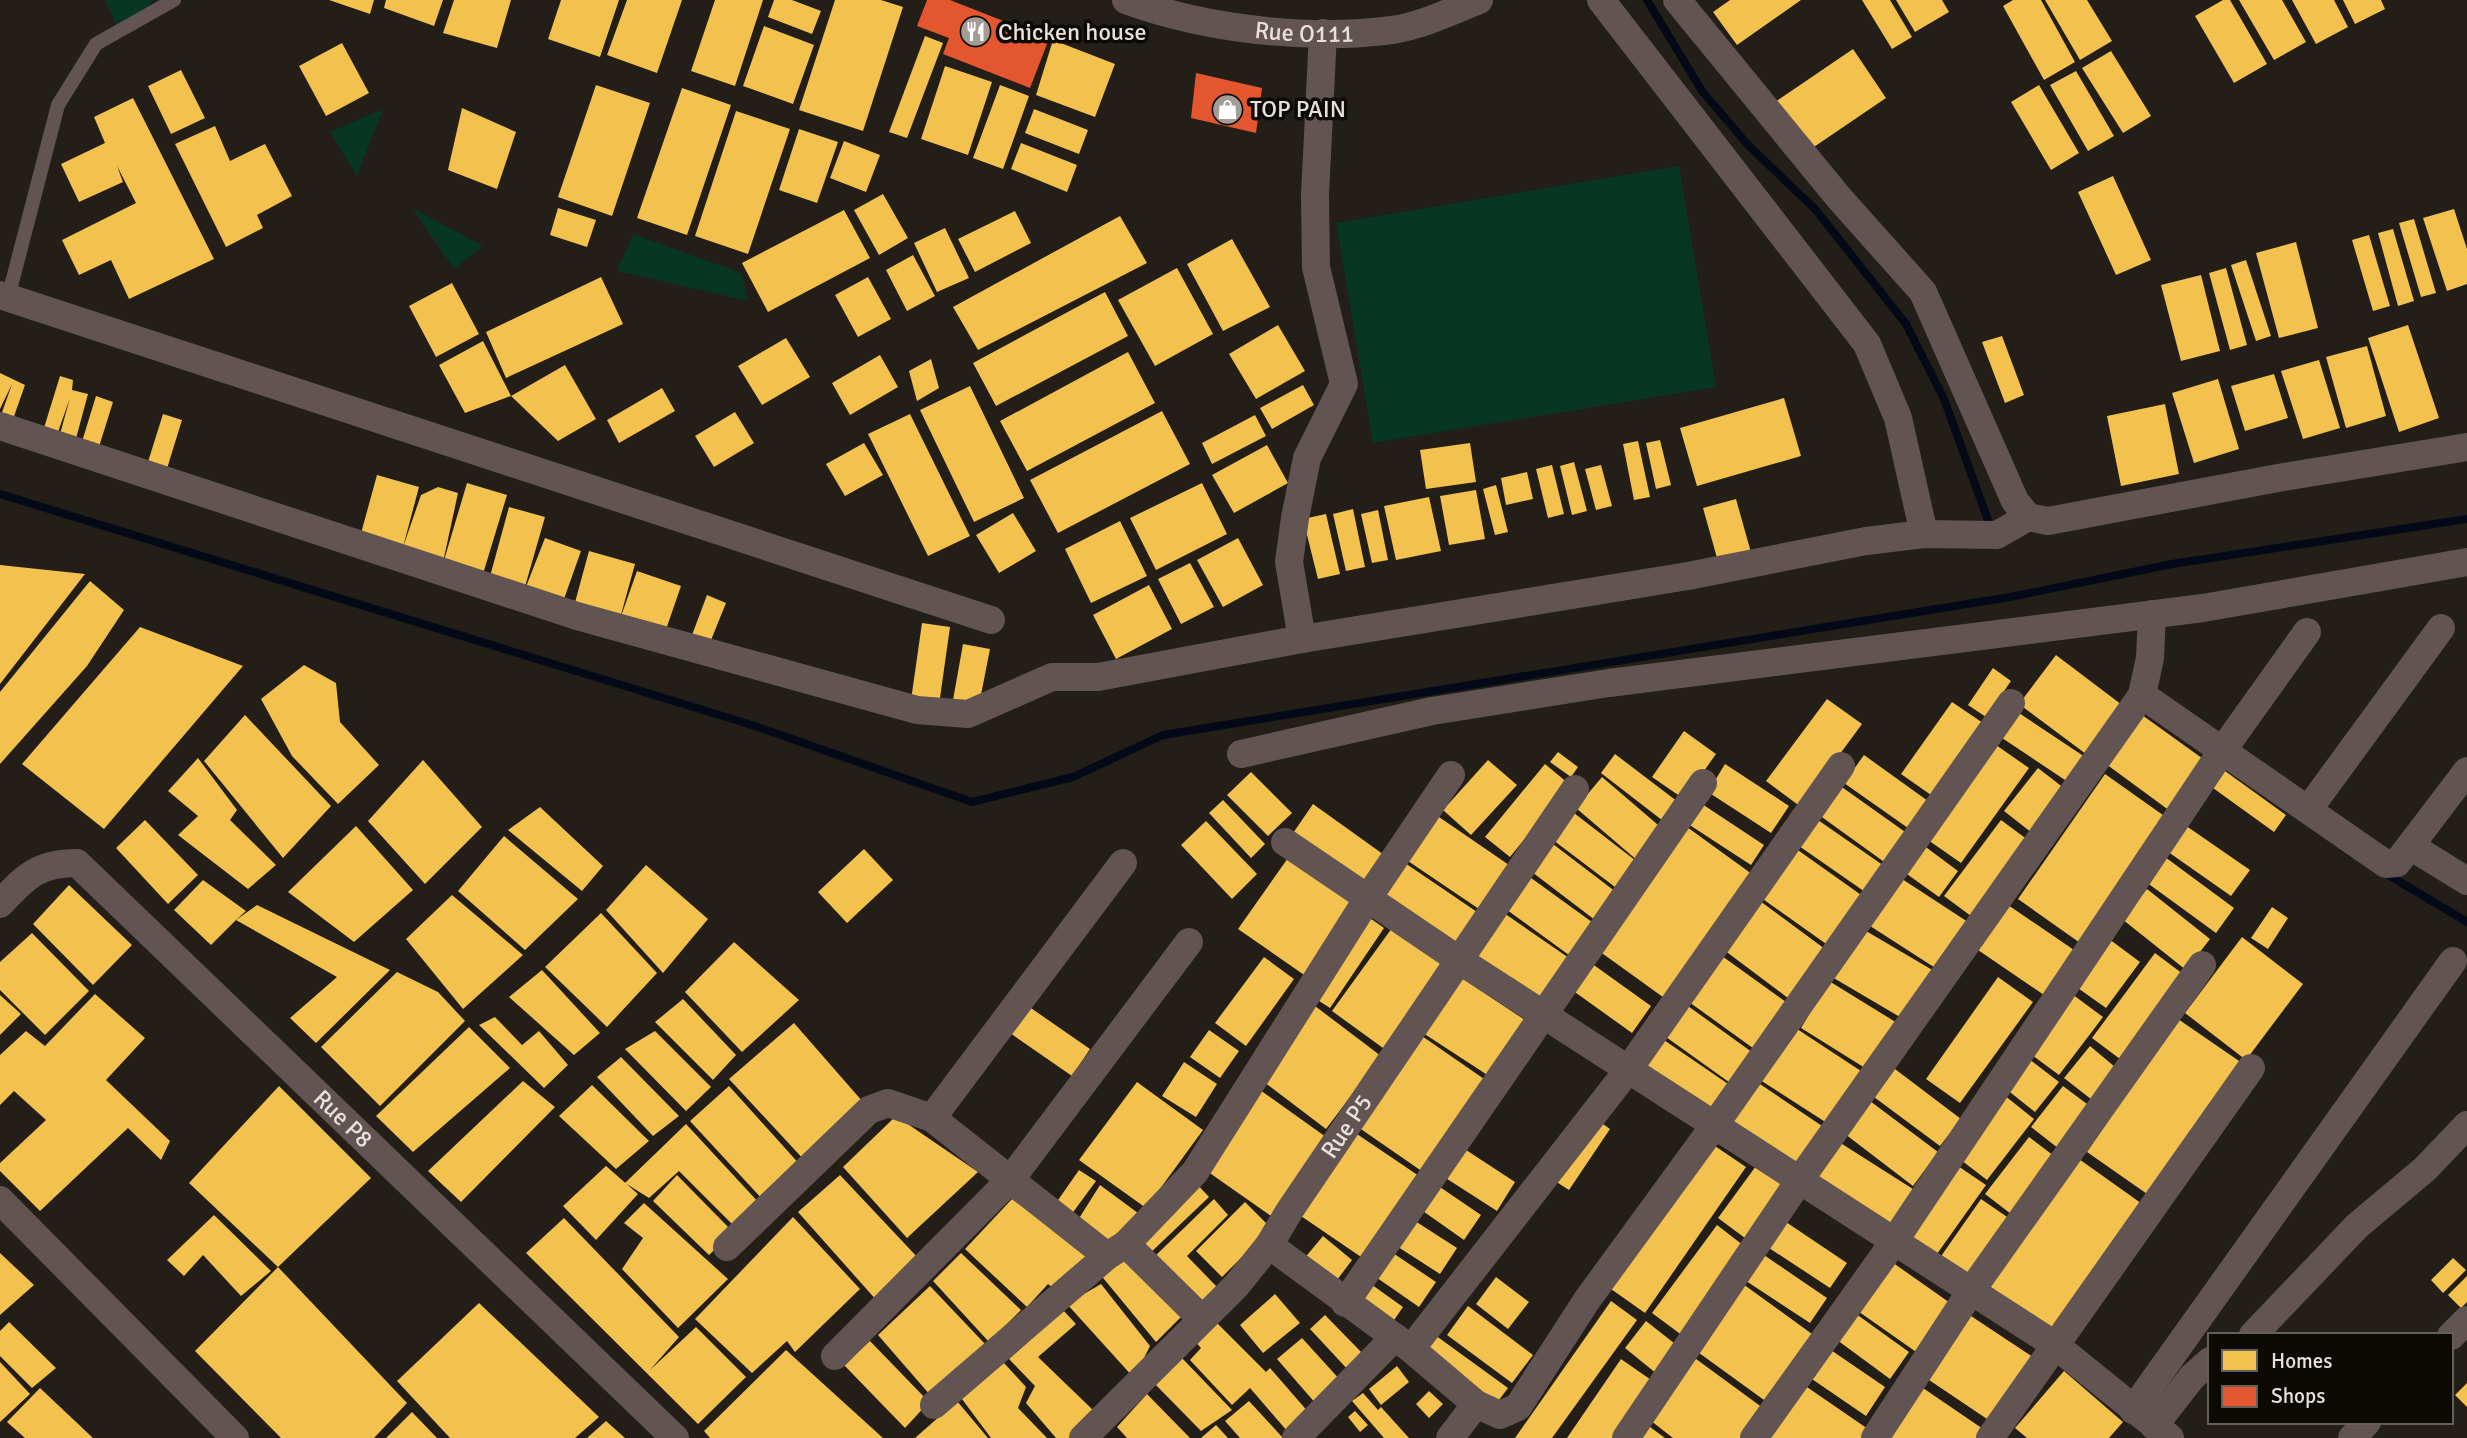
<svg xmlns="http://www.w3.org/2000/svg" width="2467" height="1438" font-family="Signika,sans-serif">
<rect width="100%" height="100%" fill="#231e18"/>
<path fill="#073622" d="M105,0H154L121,35Z
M383,109L357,176L330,132Z
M1679,166L1716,387L1373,443L1336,223Z
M412,208L483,246L454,269Z
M633,234L741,273L748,301L617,271Z"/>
<path fill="#f2c14e" d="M329,0H374L370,14Z
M386,0H443L434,26L384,8Z
M454,0H511L497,48L443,33Z
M561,0H619L600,57L548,39Z
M627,0H682L657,73L607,55Z
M715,0H763L735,86L691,71Z
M774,0H792L821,11L812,34L768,17Z
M835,0H881L903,7L863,131L799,110Z
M1730,0H1801L1737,45L1713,12Z
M1862,0H1890L1912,37L1892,49Z
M1896,0H1942L1949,12L1915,32Z
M2013,0H2041L2075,62L2044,80L2003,6Z
M2045,0H2087L2112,41L2080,60Z
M2223,0H2230L2267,64L2234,83L2195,16Z
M2239,0H2282L2306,42L2274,60Z
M2292,0H2334L2348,27L2316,44Z
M2343,0H2381L2385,9L2355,24Z
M764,26L814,45L793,104L743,86Z
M925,36L943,43L907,138L889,132Z
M1053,40L1115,64L1095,117L1036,95Z
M342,43L369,93L326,116L299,66Z
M1853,49L1886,98L1808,151L1775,102Z
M2111,51L2151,116L2123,133L2082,68Z
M945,66L992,82L968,155L921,139Z
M181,70L205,118L171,134L148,86Z
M2076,71L2114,136L2088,151L2050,85Z
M596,85L650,103L612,216L558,197Z
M1000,85L1029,96L1003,169L973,158Z
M2039,85L2079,153L2051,170L2011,102Z
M682,88L731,105L687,235L637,218Z
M133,98L214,259L129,299L111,260L79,275L62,240L136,203L117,166L123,182L79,202L61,164L105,143L94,117Z
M462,108L516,132L497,189L448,170Z
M1034,109L1088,130L1079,154L1025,133Z
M736,111L790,129L748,254L695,236Z
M215,126L230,161L265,144L292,196L257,215L263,228L226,247L175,144Z
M799,129L838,142L817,203L779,190Z
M844,141L880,155L866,192L830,178Z
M1021,143L1077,165L1067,192L1011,169Z
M2113,176L2151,260L2116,275L2078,192Z
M883,194L908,238L879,255L854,210Z
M558,208L596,220L587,247L550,235Z
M2454,209L2467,249V284L2447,291L2423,218Z
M844,210L870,258L768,312L742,263Z
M1015,211L1031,243L975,272L958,239Z
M1120,216L1147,263L978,350L953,307Z
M2414,219L2436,293L2421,297L2399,223Z
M945,228L969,278L937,292L914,243Z
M2393,229L2414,301L2398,306L2378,233Z
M2369,235L2390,306L2373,311L2352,240Z
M1232,239L1270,307L1223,331L1187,264Z
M2296,242L2318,328L2279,338L2256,253Z
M913,255L935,296L907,311L886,270Z
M2246,260L2271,336L2256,341L2231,265Z
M1177,268L1213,334L1155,366L1118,300Z
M2226,268L2247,345L2230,350L2209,273Z
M2201,275L2220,351L2181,361L2161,285Z
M601,277L623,324L506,378L486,332Z
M868,277L891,319L858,337L835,295Z
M452,283L479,334L436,357L409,306Z
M1105,292L1128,336L996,406L973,363Z
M1278,325L1305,371L1256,399L1229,354Z
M2408,325L2439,418L2399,432L2368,338Z
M2002,336L2024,395L2005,403L1982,342Z
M786,338L810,377L762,405L738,366Z
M483,341L511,396L565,365L596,419L558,441L511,396L465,413L439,365Z
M2367,346L2386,416L2346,428L2326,357Z
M1128,352L1155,403L1027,471L1000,421Z
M880,355L898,387L850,415L832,383Z
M931,359L939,388L917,401L909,371Z
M2319,360L2340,428L2303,439L2281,371Z
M0,373L25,385L5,442L0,418L12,384L0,409Z
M2274,374L2288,418L2245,431L2231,386Z
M60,376L73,380L72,390L88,394L71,457L55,452L70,398L52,449L39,444Z
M2218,379L2239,449L2194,463L2172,393Z
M1303,385L1314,405L1272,429L1260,408Z
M970,386L1024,498L974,522L920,410Z
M662,388L675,411L619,443L607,420Z
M96,396L113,402L93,466L76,461Z
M1784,398L1801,456L1697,486L1680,428Z
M2165,404L2179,474L2121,486L2107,416Z
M1162,411L1190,464L1058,533L1030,480Z
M735,412L754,443L714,467L695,436Z
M163,414L182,420L161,488L142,481Z
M910,414L970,536L928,556L868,434Z
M1255,415L1266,436L1212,464L1202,443Z
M1660,440L1671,485L1656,489L1646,443Z
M1638,441L1650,497L1634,500L1623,444Z
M864,443L883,475L845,496L826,464Z
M1470,443L1476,482L1426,489L1420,450Z
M1267,445L1288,483L1234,513L1212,475Z
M1574,462L1587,511L1572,515L1560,466Z
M1552,465L1564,514L1548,518L1536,469Z
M1601,465L1612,506L1596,510L1585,469Z
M1527,472L1533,499L1506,505L1501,478Z
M377,475L419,487L403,547L421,495L438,487L458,493L442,567L467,483L507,495L479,587L355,555Z
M1202,483L1227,534L1156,570L1130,518Z
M1496,485L1508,532L1495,535L1483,489Z
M1476,490L1485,539L1449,545L1440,496Z
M1429,497L1441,551L1396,560L1384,506Z
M1736,499L1752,556L1719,565L1703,508Z
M509,507L545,517L522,597L545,538L581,551L558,616L486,591Z
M1353,509L1365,567L1346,571L1333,514Z
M1378,510L1388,560L1372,563L1361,514Z
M1013,513L1036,551L999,573L976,535Z
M1326,514L1340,574L1318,579L1303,519Z
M1120,521L1147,576L1091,603L1065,549Z
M1238,538L1263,585L1223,607L1197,560Z
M589,551L635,564L619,622L637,571L681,586L661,644L571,617Z
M1190,563L1214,607L1181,624L1158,579Z
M0,565L85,574L0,684Z
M90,581L124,610L87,666L0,764V692Z
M1149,585L1172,629L1116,659L1093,615Z
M707,595L726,603L707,650L689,643Z
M922,623L950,627L939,705L911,700Z
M140,627L243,666L104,829L22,764Z
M963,644L990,649L979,705L953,700Z
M2056,655L2126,708L2090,757L2019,704Z
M304,665L336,683L340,722L379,765L338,804L292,756L261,699Z
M1993,668L2011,681L1986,717L1968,705Z
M1827,699L1862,724L1801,807L1766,781Z
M1952,702L1983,723L1931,795L1901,774Z
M2013,709L2091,761L2074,786L1996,734Z
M245,715L331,806L283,858L204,761Z
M2142,715L2206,761L2170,811L2106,764Z
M1684,731L1716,754L1684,799L1652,777Z
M1996,745L2029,768L1961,863L1928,840Z
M1558,752L1578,767L1571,777L1550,762Z
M1615,754L1682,805L1667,824L1601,773Z
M1864,755L1928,801L1908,828L1844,783Z
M198,758L237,810L230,820L276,865L248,889L178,835L198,816L168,791Z
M423,760L482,827L425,884L368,821Z
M1488,760L1517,785L1471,835L1443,810Z
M1545,764L1569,784L1510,857L1485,837Z
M1725,764L1789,806L1771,833L1708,792Z
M2038,768L2069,792L2036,836L2004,811Z
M2225,771L2286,815L2274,832L2213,788Z
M1251,772L1292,813L1268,836L1227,795Z
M2105,774L2170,820L2083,945L2018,899Z
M1602,777L1664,830L1638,861L1576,808Z
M1839,785L1908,834L1887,864L1819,815Z
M1223,800L1265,844L1251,858L1209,813Z
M1699,802L1764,845L1751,865L1685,822Z
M1313,804L1387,857L1363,891L1289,839Z
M540,807L603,866L582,891L508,830Z
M1574,813L1640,864L1619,890L1553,840Z
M1439,817L1509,865L1479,909L1408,861Z
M145,820L198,875L168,904L116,848Z
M1818,820L1887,868L1868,894L1799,846Z
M2001,820L2032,843L1975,919L1944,896Z
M1206,821L1257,874L1232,899L1181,845Z
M2182,823L2250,870L2231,896L2164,849Z
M356,826L413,890L354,942L288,892Z
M1687,827L1756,877L1667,1000L1599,951Z
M504,836L578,899L525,950L458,891Z
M1549,841L1616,892L1595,920L1528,869Z
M1923,845L1958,871L1939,897L1904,872Z
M1795,848L1864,897L1829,946L1760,897Z
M864,849L893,880L847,923L818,892Z
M2165,857L2234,908L2216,933L2146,882Z
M1288,858L1359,907L1310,979L1238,929Z
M1405,863L1480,914L1454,951L1380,899Z
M646,865L708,919L663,973L606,910Z
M1527,875L1596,925L1573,958L1503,907Z
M1899,877L1971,924L1940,971L1867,924Z
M203,880L246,911L236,920L257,905L390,970L316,1043L290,1018L337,977L236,920L211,945L174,910Z
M69,885L132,945L93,985L33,924Z
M2147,889L2210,939L2186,970L2122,919Z
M452,895L523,955L463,1009L406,939Z
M1760,901L1829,952L1792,1001L1724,950Z
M2008,905L2074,950L2044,995L1978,950Z
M2272,907L2288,918L2268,949L2251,938Z
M1501,911L1569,958L1537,1005L1469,959Z
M601,913L657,973L607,1027L545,967Z
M1367,916L1384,928L1330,1008L1313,997Z
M1392,928L1443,965L1383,1048L1332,1011Z
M1861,928L1934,971L1905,1020L1832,977Z
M32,933L89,991L45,1035L0,990V962Z
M2242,937L2303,984L2246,1060L2185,1013Z
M2109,939L2140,962L2106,1008L2075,986Z
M734,942L799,1000L742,1052L685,992Z
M2155,953L2187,977L2124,1062L2092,1038Z
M1722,956L1790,1005L1757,1051L1689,1002Z
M1264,957L1294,979L1246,1046L1215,1023Z
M1591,963L1651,1006L1632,1033L1572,990Z
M542,970L600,1033L574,1055L509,997Z
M397,972L438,992L465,1021L380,1106L321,1047Z
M1460,977L1528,1022L1492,1078L1423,1033Z
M1998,977L2033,1002L1960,1103L1926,1079Z
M1829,981L1902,1026L1873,1073L1801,1028Z
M95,994L145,1038L106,1080L170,1141L161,1160L128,1128L40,1211L0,1171V1163L46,1120L14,1091L0,1105V1055L26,1031L45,1046Z
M2072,994L2103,1017L2059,1075L2028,1052Z
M0,995L21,1014L0,1035Z
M683,999L736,1055L713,1080L655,1022Z
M1028,1006L1090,1049L1072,1076L1010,1033Z
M1315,1006L1381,1056L1326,1129L1260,1079Z
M1688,1006L1756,1055L1733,1085L1666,1037Z
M495,1017L522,1045L539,1031L568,1065L544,1088L479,1025Z
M2178,1019L2242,1063L2150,1196L2087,1152Z
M794,1023L863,1102L806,1162L729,1079Z
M1791,1025L1864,1073L1830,1125L1757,1078Z
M469,1027L510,1068L413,1152L376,1116Z
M1209,1030L1239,1051L1220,1078L1190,1057Z
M655,1031L711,1087L686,1111L625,1049Z
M1419,1034L1487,1081L1423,1172L1355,1125Z
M1661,1038L1734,1088L1712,1120L1639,1070Z
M2090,1046L2121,1072L2096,1103L2064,1078Z
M621,1057L679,1116L653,1136L597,1077Z
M2029,1059L2059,1082L2035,1112L2006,1089Z
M1184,1062L1217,1084L1196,1117L1162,1096Z
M1895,1069L1961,1119L1940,1146L1874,1097Z
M1754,1080L1825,1128L1794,1174L1723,1127Z
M523,1081L555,1107L461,1202L428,1171Z
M1137,1082L1203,1130L1146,1208L1079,1160Z
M592,1085L649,1141L616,1169L559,1116Z
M279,1086L371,1178L278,1267L407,1403L374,1438H281L195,1351L278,1267L189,1183Z
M729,1086L802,1167L765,1202L690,1121Z
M2063,1086L2095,1110L2063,1152L2031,1127Z
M1260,1090L1326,1137L1271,1216L1204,1169Z
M2004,1095L2034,1119L1987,1180L1957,1157Z
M1870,1101L1938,1152L1913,1186L1845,1134Z
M896,1116L978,1172L907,1238L843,1167Z
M1596,1119L1610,1129L1569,1190L1555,1181Z
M686,1124L761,1205L737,1229L679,1171L649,1198L625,1183Z
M1354,1132L1422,1178L1367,1261L1298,1214Z
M2029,1137L2058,1159L2015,1217L1985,1194Z
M1839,1142L1916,1191L1889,1233L1812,1185Z
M1712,1144L1746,1167L1645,1313L1611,1289Z
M1460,1146L1515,1182L1497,1211L1441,1175Z
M2079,1159L2145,1206L2055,1333L1989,1286Z
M1955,1164L1986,1185L1932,1261L1902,1239Z
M606,1166L638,1194L596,1240L563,1206Z
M1756,1166L1787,1188L1749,1241L1718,1218Z
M1079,1170L1096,1181L1071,1215L1056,1203Z
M677,1175L733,1232L709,1255L653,1201Z
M840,1175L920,1260L878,1302L798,1212Z
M1195,1182L1209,1197L1147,1256L1134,1242Z
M1100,1185L1142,1216L1113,1245L1078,1220Z
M1437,1185L1481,1215L1464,1240L1420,1209Z
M1012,1199L1092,1257L1058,1292L1048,1284L1027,1307L965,1249Z
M1214,1199L1228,1215L1187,1256L1218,1288L1197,1308L1152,1259Z
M1981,1199L2013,1221L1969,1283L1937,1262Z
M1245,1202L1271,1228L1222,1277L1196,1251Z
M644,1203L728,1279L678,1328L622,1269L643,1238L624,1223Z
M214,1215L271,1271L241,1296L203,1255L184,1276L167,1260Z
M793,1217L860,1289L795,1352L787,1341L752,1373L695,1319Z
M564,1218L679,1337L650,1370L696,1327L746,1377L698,1424L526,1253Z
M1780,1218L1847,1263L1830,1288L1763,1244Z
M1412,1219L1457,1248L1440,1274L1395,1245Z
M1717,1225L1748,1249L1683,1336L1652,1313Z
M1323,1236L1352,1260L1334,1284L1303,1260Z
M1387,1249L1436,1282L1419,1307L1370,1273Z
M0,1253L34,1285L0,1315Z
M961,1253L1021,1310L989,1342L933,1281Z
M1761,1253L1827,1298L1810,1323L1743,1279Z
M1120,1257L1181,1317L1156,1342L1099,1273Z
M2453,1258L2466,1270L2443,1293L2431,1280Z
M1889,1260L1953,1305L1919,1354L1855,1309Z
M2467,1276V1302L2461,1308L2448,1295Z
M1496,1277L1529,1302L1508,1329L1476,1304Z
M1368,1282L1403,1307L1392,1323L1357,1298Z
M1101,1284L1150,1346L1134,1378L1067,1304Z
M1743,1284L1812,1334L1764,1400L1695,1350Z
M930,1286L986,1345L931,1396L878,1335Z
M1275,1294L1300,1323L1263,1353L1240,1325Z
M1611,1301L1637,1320L1552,1438H1515Z
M479,1303L599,1417L575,1438H450L397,1381Z
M1468,1306L1533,1355L1512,1383L1447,1335Z
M1063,1310L1076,1324L1038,1357L1093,1410L1069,1438H1056L1026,1403L1035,1386L1009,1359Z
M1852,1311L1909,1352L1890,1379L1833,1337Z
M1325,1315L1366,1357L1350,1372L1310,1329Z
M1971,1316L2036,1359L1993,1423L1929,1380Z
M1213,1319L1266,1372L1270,1368L1310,1414L1288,1432L1250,1388L1232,1405L1190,1360L1201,1348L1193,1339Z
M1646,1321L1679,1347L1657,1374L1625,1348Z
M9,1322L56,1368L32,1388L0,1356V1331Z
M1435,1335L1508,1388L1496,1404L1423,1350Z
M1302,1338L1342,1382L1317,1405L1277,1359Z
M870,1341L929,1402L905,1428L844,1365Z
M1825,1346L1885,1387L1866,1416L1806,1375Z
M786,1350L883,1438H710L704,1431Z
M1180,1356L1232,1410L1201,1431L1153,1382Z
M1692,1356L1763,1408L1741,1438H1673L1646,1417Z
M1621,1359L1654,1382L1616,1438H1567Z
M0,1362L30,1394L0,1422Z
M1004,1363L1026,1387L1018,1408L1047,1438H991L959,1395Z
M1397,1366L1409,1382L1381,1405L1369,1389Z
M2064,1371L2123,1422L2109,1438H2027L2015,1428Z
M2467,1383V1407L2455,1395Z
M1804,1385L1868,1429L1861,1438H1768Z
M40,1388L93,1438H25L7,1422Z
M1923,1388L1986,1431L1981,1438H1889Z
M1429,1391L1443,1404L1429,1418L1416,1404Z
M1363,1393L1378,1410L1381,1407L1409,1438H1384L1352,1401Z
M1147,1394L1190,1438H1127L1117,1427Z
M957,1401L988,1438H915Z
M1249,1401L1283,1438H1240L1225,1421Z
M1355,1411L1368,1425L1360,1432L1348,1417Z
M412,1412L437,1438H386Z
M606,1421L625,1438H587Z
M1646,1424L1665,1438H1635Z
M1216,1425L1228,1438H1201Z"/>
<path fill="#e4572e" d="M927,0H950L1049,39L1030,88L943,54L949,38L917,26Z
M1196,73L1262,88L1256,133L1191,118Z"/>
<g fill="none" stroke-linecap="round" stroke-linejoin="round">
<path stroke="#030916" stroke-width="8" d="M1647,0L1702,91L1748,145L1815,209L1906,324L1944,399L1988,520
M0,494L755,726L972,802L1073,777L1163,735L2010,597L2172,564L2467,519
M2385,873L2467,922"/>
<path stroke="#625452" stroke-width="14" d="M8,298L58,105L96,44L174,0"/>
<g stroke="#625452" stroke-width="28">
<path id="s1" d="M1126,0C1205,29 1309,41 1392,30C1421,26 1452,11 1479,0"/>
<path d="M1601,0L1867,344L1898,418L1924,534"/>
<path d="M1677,0L1840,199L1923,292L2015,501L2028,517L2048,521L2278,478L2467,447"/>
<path d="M0,295L991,620"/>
<path d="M0,426L577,616L917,710L968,714L1052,677H1098L1302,639L1688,576L1866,541L1924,534L1997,535L2028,517"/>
<path d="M2152,614L2150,658L2142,695L2386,864L2397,863L2467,771"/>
<path d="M1302,639L1289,562L1295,518L1307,458L1344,384L1316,267L1315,195L1323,33"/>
<path d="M1241,754L1432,711L1609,683L2203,608L2467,562"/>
<path d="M2308,810L2441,628"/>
<path d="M1285,842L1459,960L2055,1345L2170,1438"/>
<path d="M2412,847L2467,881"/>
<path id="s2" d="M0,904C26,876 38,863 77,863L675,1438"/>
<path d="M932,1118L1123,863"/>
<path d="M0,1200L235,1438"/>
<path d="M1126,1244L1195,1172L1368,898L1451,775"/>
<path d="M1269,1245L1411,1349L1476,1404L1500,1415L1518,1407L1587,1300L1714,1126L2011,703"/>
<path d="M727,1247L869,1110L888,1103L932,1118L1107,1256L1126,1244L1201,1318"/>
<path d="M1345,1303L1703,783"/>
<path d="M2253,1335L2357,1226L2425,1169L2467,1125"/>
<path d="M2451,1336L2467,1320"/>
<path d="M1411,1349L1628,1070L1841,766"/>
<path d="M835,1356L1011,1179L1189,942"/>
<path d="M934,1405L1107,1256"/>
<path d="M2133,1410L2453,961"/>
<path d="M2154,1426L2192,1377L2210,1361"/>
<path id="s3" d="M1083,1438L1236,1286L1269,1245L1290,1210L1575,789"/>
<path d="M1296,1438L1395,1337"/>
<path d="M1450,1438L1476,1404"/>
<path d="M1626,1438L1799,1181L2142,695"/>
<path d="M1754,1438L1893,1243L2222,751L2307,632"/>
<path d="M1875,1438L1971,1291L2202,965"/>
<path d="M1990,1438L2251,1068"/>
<path d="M2352,1438L2367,1422"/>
</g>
</g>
<defs>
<symbol id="restaurant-disc" viewBox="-11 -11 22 22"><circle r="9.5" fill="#a39d96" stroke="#0d0905"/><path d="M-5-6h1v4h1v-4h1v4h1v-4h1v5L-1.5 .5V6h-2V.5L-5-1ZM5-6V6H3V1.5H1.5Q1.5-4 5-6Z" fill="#fff"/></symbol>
<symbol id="shop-disc" viewBox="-11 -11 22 22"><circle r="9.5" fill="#a39d96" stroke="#0d0905"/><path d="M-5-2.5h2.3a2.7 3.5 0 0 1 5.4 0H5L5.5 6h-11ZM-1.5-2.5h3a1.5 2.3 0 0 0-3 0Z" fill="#fff"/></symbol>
</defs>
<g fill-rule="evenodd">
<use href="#restaurant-disc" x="958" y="14" width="35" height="35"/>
<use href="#shop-disc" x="1210" y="92" width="35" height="35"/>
</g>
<g text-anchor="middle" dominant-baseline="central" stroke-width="7" stroke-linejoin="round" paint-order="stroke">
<g font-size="24" fill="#e8e1da" stroke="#0d0905">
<text stroke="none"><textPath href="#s1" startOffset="182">Rue O111</textPath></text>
<text stroke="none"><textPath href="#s2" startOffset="460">Rue P8</textPath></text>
<text stroke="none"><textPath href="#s3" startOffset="410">Rue P5</textPath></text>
</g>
<g font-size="24" fill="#e8e1da" stroke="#0d0905" text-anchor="start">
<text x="998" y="32">Chicken house</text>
<text x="1250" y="109">TOP PAIN</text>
</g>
</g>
<rect x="2208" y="1333" width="245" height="91" fill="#0d0905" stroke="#655f5a" stroke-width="2"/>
<rect x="2222" y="1350" width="35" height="21" fill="#f2c14e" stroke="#655f5a" stroke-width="2"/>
<text x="2271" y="1368" font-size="21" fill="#e8e1da">Homes</text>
<rect x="2222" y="1386" width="35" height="21" fill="#e4572e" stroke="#655f5a" stroke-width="2"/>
<text x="2271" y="1403" font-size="21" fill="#e8e1da">Shops</text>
</svg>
